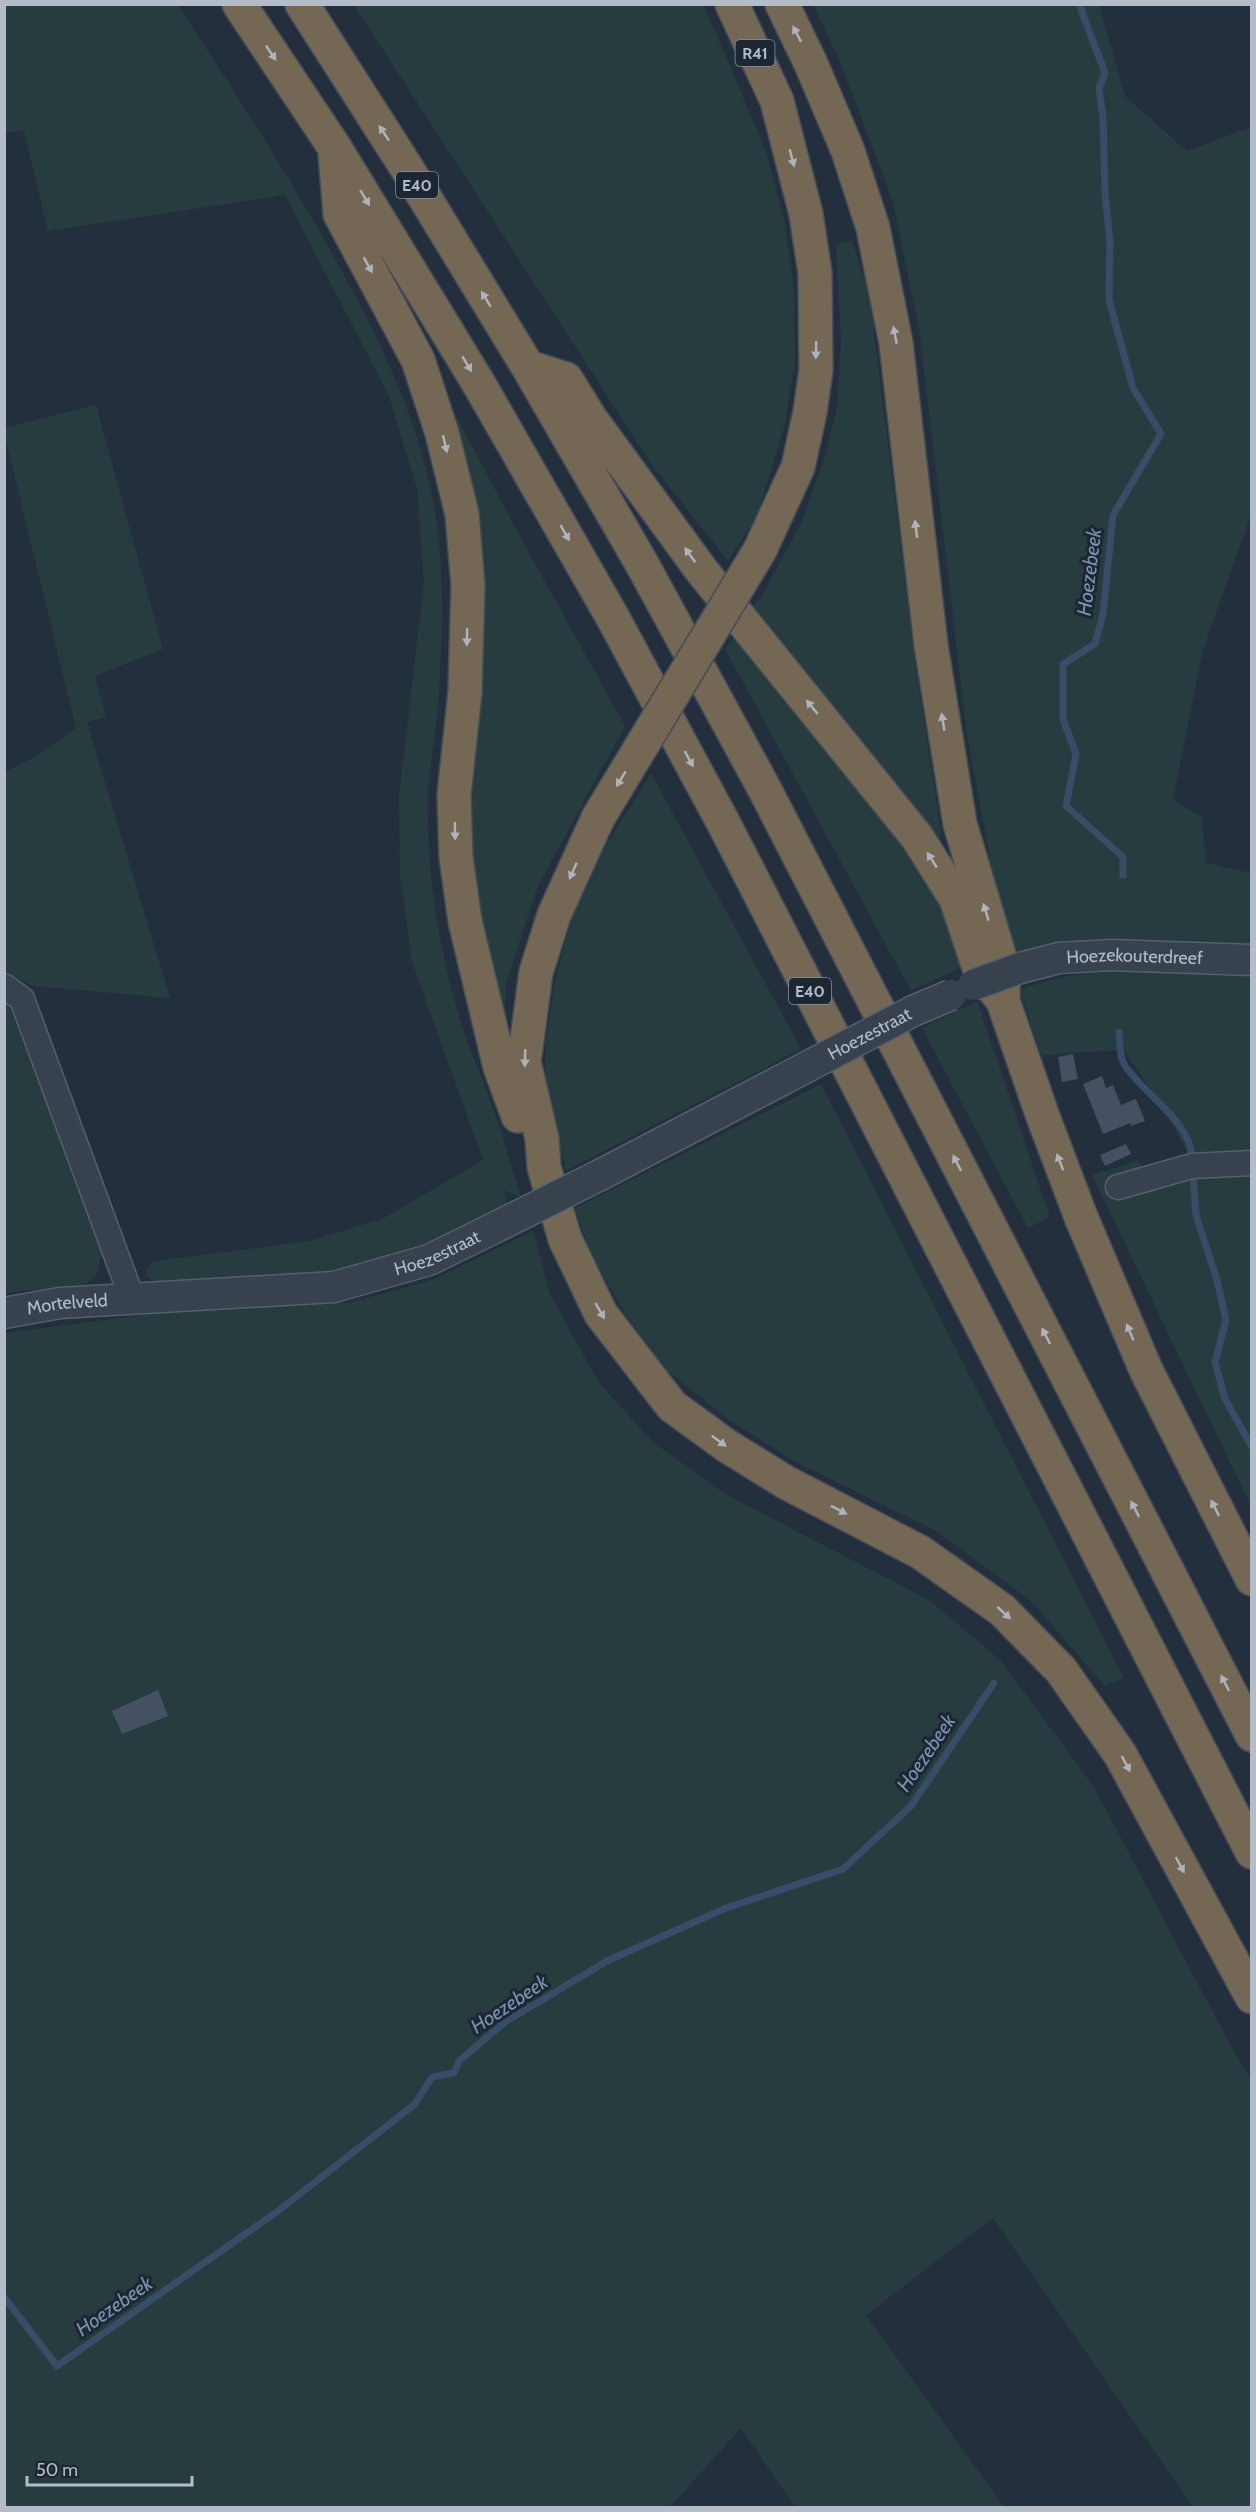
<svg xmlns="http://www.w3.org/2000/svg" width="1256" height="2512" font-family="Cabin,sans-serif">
<rect width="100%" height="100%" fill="#242f3e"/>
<path fill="#263c3f" d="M5,5H178C234,91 290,176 339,266C379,339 416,413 432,496C446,564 443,636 438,706C435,738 429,769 428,801C427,876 439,950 461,1022C469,1050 483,1077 492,1105C503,1135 511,1166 521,1197L503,1190L508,1204C462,1228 416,1254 365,1267C301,1283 222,1279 155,1282L145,1275L150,1263L161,1260L310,1241L384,1218L483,1160L412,962L400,874L399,796L424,583L417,489L389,396L285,195L48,231L24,131L5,133Z
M354,5H704L767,154L785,224L794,291L795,361L784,428L757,516L728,561L652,465Z
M813,5H1099L1125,96L1187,151L1251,127V515L1203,650L1173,800L1202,817L1206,863L1251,873V946L1102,939L1008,953L967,735L919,328L892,199L839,59Z
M852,241L869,291L916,669L941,831V840L753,605L762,596L802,521L823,462L837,408L841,343L836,245Z
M446,397L517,531L625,726L537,888L506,984L504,1024L471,907Z
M96,405L163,649L95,676L106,717L87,722L170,998L32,986L5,971V772L38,755L76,728L5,437V428Z
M737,634L903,847L941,900L964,966L911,991L725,649Z
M651,773L801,1049L566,1171L546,1092L545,1049L555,980L572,917L605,847Z
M1196,968L1251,969V1157L1191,1160L1169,1118L1124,1050L1041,1055L1020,990C1077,967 1136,970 1196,968Z
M4,996L17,1013L104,1245L97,1273L85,1285L5,1293Z
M977,1001L1050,1217L1028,1228L922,1028Z
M821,1084L1124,1678L1105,1686L1031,1601L938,1532L794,1461L729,1420L668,1371L625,1314L591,1255L575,1208Z
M1137,1161L1161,1179L1251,1171V1506L1092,1175Z
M533,1231L550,1294L599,1383L654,1443L727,1495L929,1600L1000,1660L1094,1787L1226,2037L1251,2080V2507H1193L993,2218L866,2315L1004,2507H795L741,2428L670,2507H5L4,1333L157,1313L352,1302L432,1280Z"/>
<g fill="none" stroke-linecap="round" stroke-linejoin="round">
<path stroke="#394c67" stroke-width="7" d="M1079,4L1105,73L1099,88L1103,117L1105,194L1110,242L1109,300L1133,388L1161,434L1113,515L1103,614L1095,644L1063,664V719L1076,754L1066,806L1123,857V875
M1119,1032C1120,1041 1119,1056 1124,1064C1142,1093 1189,1120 1192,1156
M1193,1175L1196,1215L1217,1280L1226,1320L1215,1362L1225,1399L1252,1447
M4,2297L57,2366L278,2211L415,2104L432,2077L454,2073L459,2061L505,2022L607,1961L726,1908L843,1869L911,1806L994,1683"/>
</g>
<path fill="#455162" d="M1073,1054L1078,1079L1062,1082L1058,1057Z
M1102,1076L1106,1088L1113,1085L1121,1105L1136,1099L1145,1121L1131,1126L1130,1123L1103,1134L1083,1084Z
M1126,1144L1131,1154L1105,1166L1100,1155Z
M158,1690L168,1716L122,1734L112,1711Z"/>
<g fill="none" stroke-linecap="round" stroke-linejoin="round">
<defs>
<path id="minor" d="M4,986L22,999L132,1298
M1118,1187L1192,1166L1252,1163"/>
<g id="tertiary">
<path id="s1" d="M1020,968L1059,958L1111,955L1252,960"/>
<path d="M602,1174L782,1080"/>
<path id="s2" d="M4,1313L60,1303L334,1287L429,1260L490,1230"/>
</g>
<path id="motorway" d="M239,4L335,148L479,384L613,618L724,824L1252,1852
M302,4L408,170L528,367L642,564L764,788L1252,1735
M732,4L777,101L806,214L815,273L816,370L810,412L798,467L760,550
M782,4L811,64L848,151L873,228L896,343L931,645L960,824L1003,968V999
M335,153L340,214L418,360L442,433L462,514L468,585L465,692L454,795L456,857L465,921L500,1067L518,1116
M528,367L566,379L590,418L702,571L917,837L956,899L980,971L1003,1001L1042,1114L1081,1217L1146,1370L1252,1579
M598,818L554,915L536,972L524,1062L542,1139L544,1167L565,1239L601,1314L672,1406L727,1446L787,1483L920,1552L1002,1610L1061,1670L1120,1754L1252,1997"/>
</defs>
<use href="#minor" stroke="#565f6c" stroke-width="27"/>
<use href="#tertiary" stroke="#565f6c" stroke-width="33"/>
<use href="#motorway" stroke="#434c59" stroke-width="36"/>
<use href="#minor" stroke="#38414e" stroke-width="24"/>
<use href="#tertiary" stroke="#38414e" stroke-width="30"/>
<use href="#motorway" stroke="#746855" stroke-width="33"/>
<defs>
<g id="tertiary-bridge">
<path d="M973,985L1020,968"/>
<path id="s3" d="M782,1080L913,1011L951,995"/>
<path d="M490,1230L602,1174"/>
</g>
<path id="motorway-bridge" d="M598,818L760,550"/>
</defs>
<use href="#tertiary-bridge" stroke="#565f6c" stroke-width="33" stroke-linecap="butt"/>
<use href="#motorway-bridge" stroke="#434c59" stroke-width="36" stroke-linecap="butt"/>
<use href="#tertiary-bridge" stroke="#38414e" stroke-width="30"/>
<use href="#motorway-bridge" stroke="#746855" stroke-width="33"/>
</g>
<defs><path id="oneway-solid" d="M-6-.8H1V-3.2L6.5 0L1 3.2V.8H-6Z" transform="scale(1.5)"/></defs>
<g fill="#aeb4bd">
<use href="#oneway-solid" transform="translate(797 34) rotate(-117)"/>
<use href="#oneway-solid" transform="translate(271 53) rotate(56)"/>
<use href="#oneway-solid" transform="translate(384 133) rotate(-123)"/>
<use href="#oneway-solid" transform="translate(792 158) rotate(75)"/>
<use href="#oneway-solid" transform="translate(365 198) rotate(59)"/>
<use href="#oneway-solid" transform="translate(368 265) rotate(61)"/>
<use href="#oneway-solid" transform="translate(486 299) rotate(-121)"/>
<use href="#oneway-solid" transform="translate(895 335) rotate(-101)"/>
<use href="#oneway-solid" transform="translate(816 350) rotate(91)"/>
<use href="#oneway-solid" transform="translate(467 364) rotate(59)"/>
<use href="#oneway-solid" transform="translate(445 444) rotate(77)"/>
<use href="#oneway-solid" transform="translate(916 529) rotate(-97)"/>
<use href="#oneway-solid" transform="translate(565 533) rotate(60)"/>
<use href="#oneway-solid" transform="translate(690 555) rotate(-126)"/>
<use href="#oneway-solid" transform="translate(467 637) rotate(91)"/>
<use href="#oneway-solid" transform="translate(812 707) rotate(-129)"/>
<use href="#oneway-solid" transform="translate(943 722) rotate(-99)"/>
<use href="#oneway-solid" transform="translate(689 759) rotate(62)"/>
<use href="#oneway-solid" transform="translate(621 779) rotate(121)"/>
<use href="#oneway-solid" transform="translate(455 831) rotate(89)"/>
<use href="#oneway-solid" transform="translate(932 860) rotate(-122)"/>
<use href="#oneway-solid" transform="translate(573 871) rotate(114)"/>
<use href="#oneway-solid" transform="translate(986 912) rotate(-107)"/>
<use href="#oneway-solid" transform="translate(525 1058) rotate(92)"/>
<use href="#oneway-solid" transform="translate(1060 1162) rotate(-111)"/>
<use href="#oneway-solid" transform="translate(957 1163) rotate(-117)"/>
<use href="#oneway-solid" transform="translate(600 1311) rotate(60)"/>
<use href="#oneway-solid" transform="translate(1130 1332) rotate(-113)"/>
<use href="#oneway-solid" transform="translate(1046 1336) rotate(-117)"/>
<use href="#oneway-solid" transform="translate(719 1441) rotate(36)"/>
<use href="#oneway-solid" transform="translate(1215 1508) rotate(-117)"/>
<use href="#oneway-solid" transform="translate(1135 1509) rotate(-117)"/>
<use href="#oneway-solid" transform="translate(839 1510) rotate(27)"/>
<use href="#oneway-solid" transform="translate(1004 1613) rotate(42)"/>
<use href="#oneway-solid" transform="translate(1225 1683) rotate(-117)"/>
<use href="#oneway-solid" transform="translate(1126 1764) rotate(62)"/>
<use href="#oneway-solid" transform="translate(1180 1865) rotate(62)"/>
</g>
<g text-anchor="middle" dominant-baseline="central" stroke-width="6" stroke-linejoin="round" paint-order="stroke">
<g fill="#1d2633" stroke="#878f9c" stroke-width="1.5">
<rect x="735.5" y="40" width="39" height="26" rx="4.5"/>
<rect x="396" y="172" width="42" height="26" rx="4.5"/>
<rect x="789" y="978" width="42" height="26" rx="4.5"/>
</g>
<g font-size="16" font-weight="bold" fill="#b4bcc9">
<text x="755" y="53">R41</text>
<text x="417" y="185">E40</text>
<text x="810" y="991">E40</text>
</g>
<g font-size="18" fill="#b4bcc9" stroke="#1d2633">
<text stroke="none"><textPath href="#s1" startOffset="116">Hoezekouterdreef</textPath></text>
<text stroke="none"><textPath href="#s3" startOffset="99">Hoezestraat</textPath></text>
<text stroke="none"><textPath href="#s2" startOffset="440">Hoezestraat</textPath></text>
<text stroke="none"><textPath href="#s2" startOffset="64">Mortelveld</textPath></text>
</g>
<g font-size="20" font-style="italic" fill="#7c92b1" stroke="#1d2633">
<text transform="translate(1089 572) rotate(-83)">Hoezebeek</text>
<text transform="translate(926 1753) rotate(-56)">Hoezebeek</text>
<text transform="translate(509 2004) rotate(-34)">Hoezebeek</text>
<text transform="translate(114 2306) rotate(-35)">Hoezebeek</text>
</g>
</g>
<rect width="1256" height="2512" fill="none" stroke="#b4bcc9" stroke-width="12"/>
<path d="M27 2476v9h165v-9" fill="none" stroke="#b4bcc9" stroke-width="3"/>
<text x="36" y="2476" font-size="18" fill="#b4bcc9" stroke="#1d2633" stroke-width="4.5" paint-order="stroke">50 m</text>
</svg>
